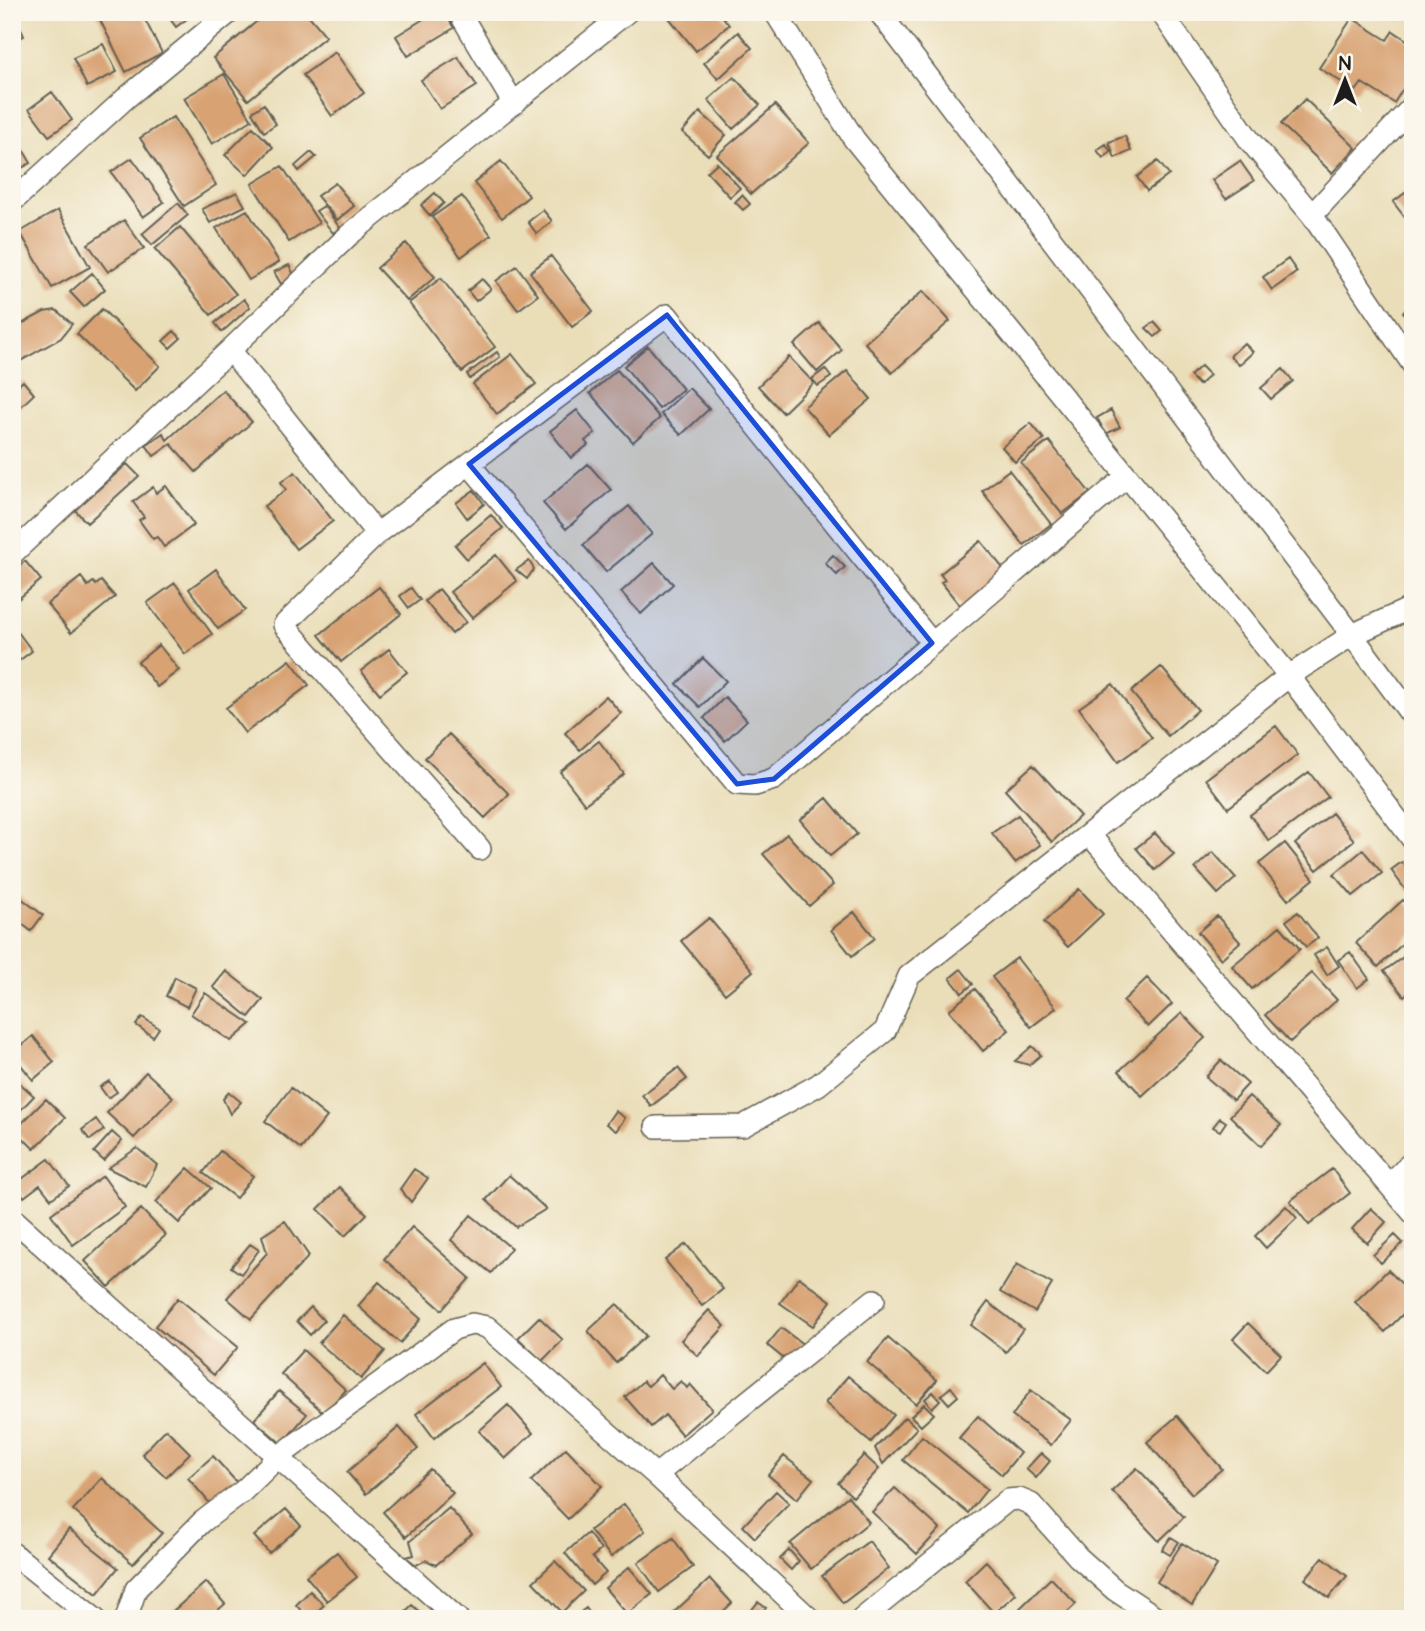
<svg xmlns="http://www.w3.org/2000/svg" width="1425" height="1631" font-family="'Architects Daughter',sans-serif">
<rect width="100%" height="100%" fill="#fbf7ec"/>
<filter id="ink" filterUnits="userSpaceOnUse"><feTurbulence type="fractalNoise" baseFrequency=".0143" numOctaves="2"/><feDisplacementMap in="SourceGraphic" scale="14" xChannelSelector="R" yChannelSelector="G"/><feConvolveMatrix kernelMatrix="1 2 1 2 8 2 1 2 1" color-interpolation-filters="sRGB"/></filter>
<filter id="wash" filterUnits="userSpaceOnUse"><feTurbulence type="fractalNoise" baseFrequency=".00686" numOctaves="4" result="noise"/><feDisplacementMap in="SourceGraphic" scale="28" xChannelSelector="R" yChannelSelector="G"/><feGaussianBlur stdDeviation="1.57" result="paint"/><feColorMatrix in="noise" values="0 0 0 0 0 0 0 0 0 0 0 0 0 0 0 0 0 1.4 0 .05"/><feComposite in="paint" operator="in"/></filter>
<g filter="url(#wash)">
<rect width="100%" height="100%" fill="#eadeb9"/>
<g id="blocks">
<path fill="#d8a273" d="M12,12H14L24,36L12,41Z
M96,12H141L162,53L126,72Z
M165,12H196L176,27Z
M268,12H306L326,36L248,100L213,58Z
M435,12H444L454,28L408,56L396,36Z
M668,12H719L729,25L696,51L666,14Z
M1352,18L1387,40L1393,31L1413,44V73L1394,103L1362,83L1356,91L1319,68Z
M738,32L752,48L718,79L704,63Z
M103,44L117,72L87,87L73,58Z
M335,52L364,93L332,116L303,75Z
M458,57L477,86L440,109L421,80Z
M224,74L252,120L212,144L184,98Z
M734,77L760,105L733,129L708,100Z
M52,92L72,120L49,136L29,109Z
M1305,99L1356,148L1332,173L1281,124Z
M264,104L276,124L264,132L252,112Z
M775,105L809,143L751,194L717,155Z
M700,112L726,135L708,155L682,132Z
M173,117L216,185L184,206L140,138Z
M253,127L273,147L247,175L225,155Z
M12,131L31,163L12,173Z
M1125,136L1131,151L1115,158L1109,142Z
M1106,144L1111,152L1103,158L1097,150Z
M311,152L316,157L299,171L295,166Z
M132,158L164,202L143,217L111,172Z
M501,161L529,196L502,218L474,183Z
M1158,161L1169,175L1147,191L1137,177Z
M1240,161L1254,181L1226,199L1212,180Z
M717,163L740,188L730,197L707,172Z
M282,166L319,223L289,242L252,184Z
M335,183L354,206L337,220L317,196Z
M1413,187V228L1393,202Z
M237,192L245,206L210,223L202,209Z
M435,193L444,203L430,216L421,205Z
M742,195L750,204L743,210L735,202Z
M462,196L491,235L461,257L432,217Z
M178,203L188,215L152,245L142,234Z
M324,206L340,228L333,233L316,211Z
M58,210L90,267L52,288L20,232Z
M247,210L279,262L249,280L216,228Z
M543,210L552,221L537,234L528,222Z
M124,220L144,248L108,272L88,244Z
M180,227L236,294L211,315L155,249Z
M406,243L435,277L407,301L377,268Z
M551,256L593,311L572,327L530,272Z
M1288,259L1297,272L1272,290L1263,277Z
M289,265L295,277L281,284L274,272Z
M517,266L538,295L518,310L496,281Z
M92,273L105,289L84,307L70,292Z
M441,278L495,347L462,372L409,303Z
M482,279L491,289L476,301L468,291Z
M923,291L950,321L892,373L865,343Z
M244,299L250,307L222,332L215,323Z
M1413,305V324L1403,312Z
M102,309L160,366L135,391L77,334Z
M56,310L72,324L61,338L15,364L12,358V329L44,312Z
M1154,322L1162,331L1155,337L1146,328Z
M819,323L842,350L817,372L794,345Z
M174,331L181,338L170,348L163,341Z
M1244,343L1253,352L1239,365L1230,356Z
M648,346L683,389L659,409L624,366Z
M497,352L500,357L470,379L467,374Z
M512,354L536,384L497,414L473,384Z
M789,357L814,383L783,413L758,386Z
M1201,366L1210,375L1199,385L1190,376Z
M825,369L831,377L818,386L812,379Z
M1283,369L1293,381L1271,399L1261,388Z
M617,370L660,418L633,442L590,393Z
M847,371L871,399L829,435L804,407Z
M23,381L34,394L12,415V391Z
M689,388L709,409L681,435L661,414Z
M223,390L252,422L196,472L171,444L154,456L146,445L163,433L167,440Z
M577,410L595,433L585,441L588,445L571,458L550,431Z
M1111,410L1120,427L1106,434L1097,418Z
M1031,423L1044,439L1015,462L1002,447Z
M1049,441L1090,493L1062,514L1021,463Z
M127,464L139,476L87,523L75,510Z
M588,464L611,490L566,529L543,503Z
M1009,470L1051,524L1024,545L982,491Z
M295,472L333,521L296,549L264,506L286,490L281,482Z
M166,486L194,525L164,547L157,537L153,539L139,520L144,517L133,502L153,487L156,493Z
M474,490L484,504L467,518L456,503Z
M629,506L652,534L606,572L583,545Z
M491,515L503,528L467,559L455,545Z
M981,541L1006,572L962,608L941,582L945,580L940,574Z
M496,555L517,581L472,618L450,592Z
M833,555L845,567L837,575L825,563Z
M25,561L41,580L12,604V572Z
M529,561L534,569L527,579L516,570Z
M654,563L673,584L641,614L621,592Z
M216,569L245,610L218,629L189,589Z
M81,577L88,586L93,582L96,585L101,581L115,597L71,633L47,604Z
M175,583L212,634L185,654L147,603Z
M379,587L401,614L341,662L319,635Z
M411,588L420,600L409,608L400,596Z
M439,589L466,622L452,634L425,601Z
M12,624L32,651L12,666Z
M159,645L179,670L157,687L138,662Z
M389,649L407,672L380,694L361,671Z
M703,658L726,681L700,707L677,684Z
M290,660L309,685L245,733L226,708Z
M1161,667L1198,710L1168,736L1131,692Z
M1113,684L1152,738L1118,762L1079,708Z
M606,696L621,713L580,750L565,733Z
M725,697L747,720L725,741L704,718Z
M1276,726L1298,755L1228,808L1206,779Z
M449,734L509,794L485,818L425,758Z
M599,741L624,774L585,804L560,772Z
M1033,765L1080,816L1052,842L1005,790Z
M1309,772L1328,797L1269,841L1250,815Z
M827,798L857,834L830,856L800,820Z
M1332,813L1354,840L1317,870L1295,844Z
M1018,815L1040,845L1015,863L992,833Z
M1155,833L1174,854L1155,870L1136,848Z
M787,834L833,885L809,906L763,854Z
M1285,843L1314,879L1288,900L1259,864Z
M1363,850L1382,873L1353,896L1334,874Z
M1213,852L1236,878L1218,894L1195,868Z
M1402,862L1413,876V888L1407,892L1391,870Z
M1079,889L1103,914L1068,947L1044,922Z
M12,891L43,915L31,931L12,916Z
M1403,900L1413,910V934L1378,967L1356,943Z
M854,912L875,938L852,956L831,930Z
M1298,912L1318,938L1306,947L1286,921Z
M1217,916L1240,942L1221,959L1198,932Z
M709,918L753,971L725,994L681,941Z
M1280,926L1300,949L1252,989L1232,966Z
M1327,947L1339,966L1327,975L1314,955Z
M1413,950V989L1404,996L1384,971Z
M1350,952L1369,979L1357,988L1338,960Z
M1017,958L1056,1008L1031,1027L992,977Z
M961,969L973,984L962,993L950,978Z
M226,971L263,1000L249,1017L213,987Z
M1312,973L1337,1000L1290,1042L1265,1015Z
M175,977L196,988L187,1007L166,996Z
M1147,978L1172,1004L1148,1027L1123,1001Z
M975,989L1009,1030L983,1051L949,1010Z
M205,993L251,1024L231,1041L191,1014Z
M1182,1013L1205,1038L1142,1096L1119,1071Z
M142,1017L159,1028L153,1037L136,1025Z
M33,1036L54,1062L33,1080L12,1054Z
M1032,1046L1041,1055L1029,1065L1015,1061Z
M1221,1060L1248,1084L1233,1100L1206,1077Z
M678,1068L687,1079L651,1106L642,1095Z
M146,1072L173,1097L134,1138L107,1113Z
M12,1076L34,1096L12,1119Z
M109,1081L117,1092L108,1098L100,1087Z
M291,1088L327,1117L301,1149L265,1121Z
M229,1092L241,1102L230,1114L223,1099Z
M1249,1096L1281,1125L1261,1146L1230,1116Z
M46,1099L65,1118L34,1149L15,1130Z
M615,1111L625,1118L616,1131L606,1124Z
M1220,1118L1226,1122L1220,1131L1213,1127Z
M96,1119L104,1130L90,1140L82,1130Z
M112,1132L122,1141L104,1161L94,1152Z
M137,1148L157,1165L146,1187L108,1168Z
M220,1151L253,1176L236,1198L203,1173Z
M49,1159L69,1186L51,1199L40,1185L24,1197L15,1184Z
M188,1168L211,1188L179,1223L156,1202Z
M414,1169L428,1178L411,1202L400,1189Z
M1332,1169L1350,1193L1309,1225L1290,1201Z
M509,1175L546,1209L516,1227L486,1200Z
M103,1176L125,1207L73,1245L51,1214Z
M340,1187L367,1214L345,1236L318,1209Z
M1286,1206L1297,1218L1266,1248L1255,1236Z
M1371,1208L1386,1222L1367,1243L1352,1229Z
M141,1209L166,1235L109,1287L85,1261Z
M471,1215L511,1248L491,1273L451,1240Z
M285,1221L309,1256L251,1319L227,1298L267,1253L262,1236Z
M412,1227L470,1278L442,1310L384,1259Z
M1395,1235L1403,1243L1381,1263L1373,1255Z
M250,1244L259,1250L241,1274L231,1267Z
M686,1244L723,1289L702,1306L665,1260Z
M1017,1264L1052,1284L1035,1312L1000,1292Z
M1388,1270L1413,1295V1304L1385,1332L1355,1302Z
M799,1277L831,1301L813,1326L780,1303Z
M379,1282L421,1319L400,1343L358,1306Z
M178,1298L238,1347L214,1375L155,1326Z
M988,1302L1023,1329L1006,1352L971,1325Z
M617,1304L646,1336L616,1363L588,1331Z
M311,1307L324,1321L310,1335L297,1321Z
M709,1310L725,1326L698,1356L681,1340Z
M343,1315L385,1351L361,1379L319,1343Z
M539,1317L563,1340L542,1361L518,1338Z
M1248,1323L1281,1355L1266,1371L1233,1339Z
M781,1328L804,1345L783,1358L767,1345Z
M888,1338L937,1380L916,1404L867,1362Z
M303,1350L346,1390L324,1413L281,1374Z
M483,1363L501,1387L434,1438L416,1414Z
M660,1375L672,1389L681,1381L687,1388L690,1384L712,1409L682,1435L665,1415L651,1427L625,1397L643,1381L648,1386Z
M848,1376L894,1415L871,1442L825,1403Z
M951,1387L958,1396L949,1404L941,1395Z
M1031,1390L1071,1420L1051,1445L1012,1416Z
M279,1391L307,1414L282,1444L254,1420Z
M933,1392L940,1400L932,1408L925,1399Z
M924,1404L934,1414L921,1426L911,1416Z
M508,1405L533,1433L505,1459L479,1431Z
M978,1416L1020,1453L1002,1475L959,1438Z
M1177,1416L1222,1469L1192,1494L1147,1442Z
M905,1417L917,1428L883,1464L875,1448Z
M399,1427L418,1449L366,1494L347,1472Z
M166,1429L190,1453L166,1477L142,1454Z
M922,1436L987,1489L968,1513L903,1460Z
M566,1448L602,1486L568,1519L531,1481Z
M1041,1453L1050,1461L1036,1478L1026,1469Z
M864,1455L879,1469L853,1497L838,1483Z
M213,1456L240,1486L214,1508L188,1478Z
M784,1456L813,1479L797,1499L768,1475Z
M1137,1468L1184,1517L1159,1541L1112,1491Z
M430,1469L453,1493L406,1537L383,1512Z
M102,1478L162,1533L133,1564L73,1510Z
M895,1488L940,1529L917,1554L872,1512Z
M776,1491L789,1503L755,1538L743,1526Z
M848,1496L869,1522L811,1569L790,1544Z
M624,1504L645,1531L611,1557L590,1530Z
M449,1508L472,1534L436,1565L426,1560L416,1565L406,1557L414,1555L410,1541Z
M286,1509L301,1526L269,1553L254,1536Z
M69,1529L118,1568L97,1594L48,1555Z
M588,1533L601,1550L592,1557L606,1573L592,1585L565,1553Z
M1171,1537L1179,1542L1170,1555L1162,1550Z
M673,1538L693,1567L659,1592L638,1563Z
M869,1541L889,1568L843,1603L822,1576Z
M1182,1543L1217,1565L1192,1605L1157,1582Z
M789,1550L799,1561L791,1570L780,1559Z
M337,1552L357,1577L327,1601L306,1576Z
M1323,1557L1347,1576L1329,1598L1305,1579Z
M555,1561L584,1591L562,1612L533,1582Z
M986,1561L1016,1594L994,1613L965,1581Z
M629,1567L652,1594L627,1614L605,1588Z
M1051,1578L1076,1604L1060,1619H1009Z
M710,1579L732,1603L715,1619H676L672,1614Z
M206,1582L225,1604L208,1619H164Z
M310,1591L324,1605L309,1619L296,1605Z
M758,1602L766,1608L757,1618L750,1612Z
M412,1605L428,1619H416L406,1611Z
M586,1608L594,1619H578L576,1616Z"/>
</g>
</g>
<g filter="url(#ink)">
<use href="#blocks" fill-opacity="0" stroke="#646053" stroke-width="2"/>
<g fill="none" stroke-linecap="round" stroke-linejoin="round">
<defs>
<path id="minor" d="M459,12L514,104
M775,12L854,139L1289,676L1413,840
M879,12L1352,635L1413,607
M1161,12L1250,141L1312,215L1413,365
M12,202L126,98L230,12
M1312,215L1413,106
M230,350L377,534L469,464L737,784L755,785L774,779L1126,477
M469,464L667,315L932,643
M377,534L284,625L480,849
M12,554L230,350L349,235L627,12
M1413,717L1352,635L1289,676L1089,834L1389,1185L1413,1161
M656,1127L743,1126L818,1085L885,1031L909,976L1089,834
M1389,1185L1413,1213
M12,1218L458,1619
M656,1475L874,1300
M12,1553L95,1619
M126,1619L136,1589L202,1522L243,1491L278,1457L454,1329L472,1324L487,1327L656,1475L810,1619
M862,1619L1008,1500L1019,1499L1031,1504L1078,1557L1115,1590L1159,1619"/>
</defs>
<use href="#minor" stroke="#646053" stroke-width="24"/>
<use href="#minor" stroke="#fff" stroke-width="21"/>
</g>
</g>
<path fill="#1d4ed8" fill-opacity="0.2" stroke="#1d4ed8" stroke-width="5" stroke-linejoin="round" d="M667,315L932,643L774,779L737,784L469,464Z"/>
<rect width="1425" height="1631" fill="none" stroke="#fbf7ec" stroke-width="42"/>
<g transform="translate(1345 80)" stroke="#fbf7ec" stroke-width="5" paint-order="stroke">
<path d="M0-5L12 26L0 18L-12 26Z" fill="#1c1c1c"/>
<text y="-10" font-size="19" font-weight="bold" text-anchor="middle" fill="#1c1c1c">N</text>
</g>
</svg>
